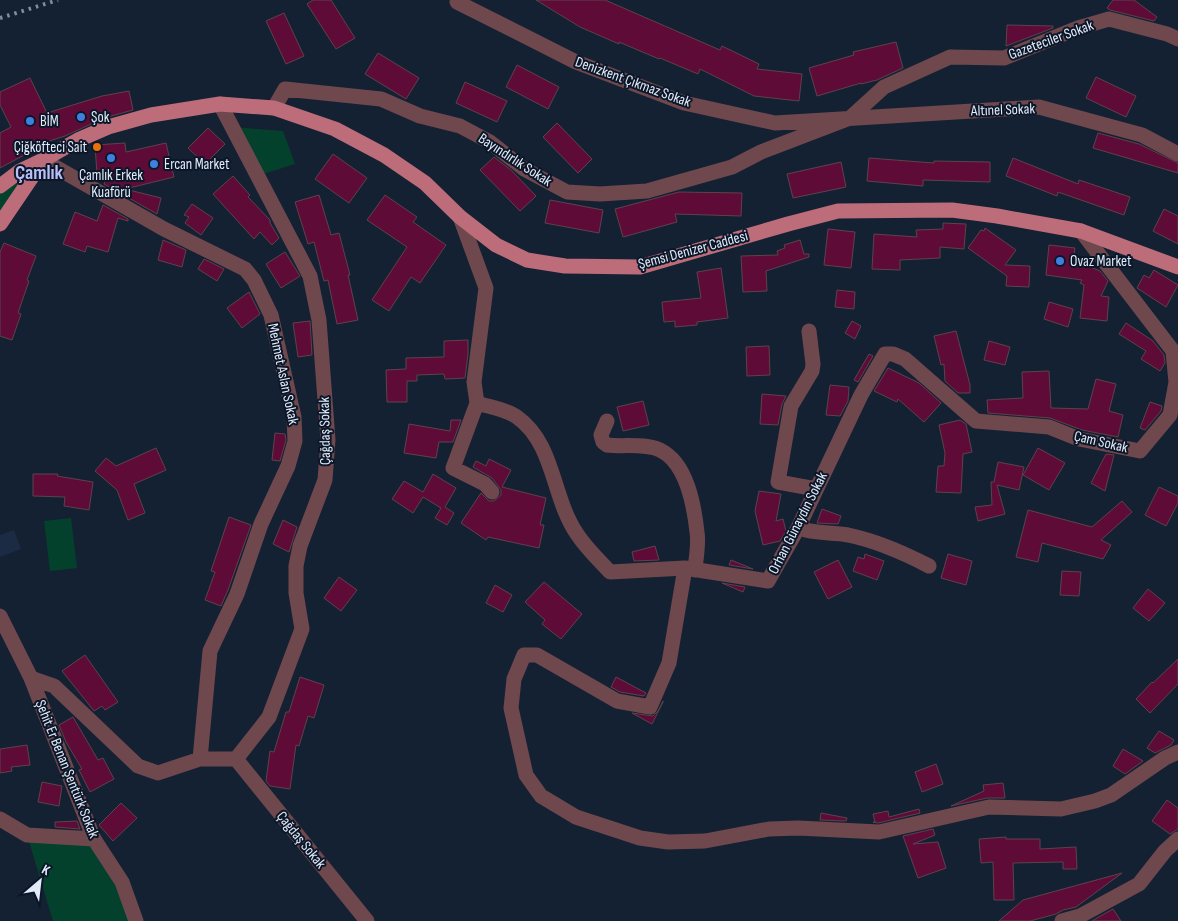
<svg xmlns="http://www.w3.org/2000/svg" width="1178" height="921" font-family="'Sofia Sans Condensed',sans-serif">
<rect width="100%" height="100%" fill="#142133"/>
<path fill="#1b2b43" d="M14,530L21,549L0,557V535Z"/>
<path fill="#04412d" d="M232,127L283,131L295,164L257,176Z
M43,160L0,224V186Z
M71,518L77,568L50,571L44,521Z
M27,835L94,839L136,921H53Z"/>
<path fill="#5f0b37" stroke="#5d424c" d="M313,0H331L355,38L336,49L307,4Z
M536,0H605L720,50L722,46L759,64L757,69L802,74L799,101L754,96L700,69L698,74L660,58L659,59L619,42V44L580,27Z
M1113,0H1134L1157,17L1154,21L1110,10L1107,8Z
M284,13L304,56L286,64L266,21Z
M1007,25L1053,26V28L1006,46Z
M896,42L903,68L877,80L861,84V83L817,96L809,68L854,55L853,52Z
M378,53L419,78L406,99L365,74Z
M517,65L559,87L548,109L506,87Z
M1096,77L1136,96L1126,117L1086,98Z
M30,78L47,113L102,96L129,91L133,110L104,118L65,136L43,143V145L0,168V133L11,127L0,105V92Z
M465,82L507,101L497,122L456,103Z
M557,123L592,159L578,173L543,137Z
M208,128L225,144L205,164L188,148Z
M1098,133L1139,144L1178,163V173L1093,148Z
M125,143L126,152L166,143L174,177L125,189L161,198L157,214L104,184L108,173L97,174L95,145Z
M333,154L367,178L349,203L315,179Z
M494,157L511,170L536,196L520,211L480,170Z
M869,158L934,163V161L990,162V182L923,180V186L867,181Z
M1013,158L1078,184L1079,180L1130,197L1124,215L1058,192L1057,196L1006,176Z
M841,162L846,187L793,198L787,174Z
M233,176L250,195L248,197L270,220V223L279,238L272,245L260,232L254,239L213,194Z
M679,192L742,193L741,216L675,214L677,222L623,237L615,209Z
M319,195L331,235L339,233L350,275H348L358,320L337,324L328,280L324,281L314,242L308,244L295,202Z
M385,195L417,217L413,222L446,245L420,283L411,277L389,311L372,300L407,247L367,220Z
M550,200L603,210L599,233L545,223Z
M192,204L213,218L201,235L185,223L189,217L184,215Z
M103,205L128,219V221L118,218L108,252L87,246L85,252L63,244L75,212L97,221Z
M1164,209L1178,216V244L1153,231Z
M943,223L966,224L964,249L940,247V258L900,260V270L872,269L874,234L917,237L916,230L943,229Z
M985,228L1016,250L1005,265L1030,266L1029,287L1006,286L1007,276L968,248L981,230L984,231Z
M828,229L855,232L851,268L824,265Z
M163,240L186,250L182,267L158,260Z
M800,240L804,254H809V257L766,271L767,291L743,292L741,256L778,255L777,251L785,248L784,245Z
M4,243L36,256L27,280L29,281L18,313L21,314L12,340L0,336V252Z
M1049,245L1075,248L1073,260L1100,271L1108,281L1101,296L1109,297L1107,321L1080,318L1084,285L1080,283L1082,280L1046,275Z
M285,252L300,276L281,288L266,264Z
M204,259L224,269L217,281L198,269Z
M721,268L728,318L697,322V325L675,327V321L664,322L662,302L701,298L697,272Z
M1154,270L1178,285L1166,307L1137,288L1144,275L1149,278Z
M837,290L855,292L854,309L835,307Z
M249,292L260,314L242,328L227,308Z
M1049,302L1073,309L1068,327L1044,319Z
M310,321L312,355L298,357L293,323Z
M852,321L861,326L855,339L845,333Z
M1126,323L1153,341L1164,355L1165,363L1160,371L1141,359L1146,351L1119,334Z
M956,331L970,385V393H958L945,381L944,364L941,365L934,336Z
M468,340V354L465,378L445,379L444,374L417,375V381H407V402H387L386,370L406,369V358L444,357V341Z
M989,341L1010,347L1005,365L984,360Z
M769,346L770,375L747,376L746,347Z
M869,354L873,356L858,382L854,380Z
M888,368L919,383L941,403L924,422L898,399L897,402L874,391Z
M1049,371L1051,408L1088,409L1096,379L1116,384L1109,411L1123,415L1118,437L1082,430L1050,418L988,413L987,400L1023,398L1022,372Z
M830,385L849,387L848,401L840,416L826,415Z
M762,394L786,396L782,404L778,425L760,424Z
M643,401L649,425L623,431L617,407Z
M1150,402L1162,406L1161,411L1145,430L1140,428Z
M451,420H461L453,442H439L436,458L404,453L409,424L450,431Z
M960,420L966,424L972,452L963,454L961,493L936,492L938,466H944L945,453L939,425Z
M275,433L285,434L286,440L280,461L272,460Z
M156,448L166,470L134,484L145,513L128,520L117,490L95,471L106,458L116,466Z
M1038,448L1065,463L1049,490L1023,475Z
M1106,454L1114,455L1105,491L1091,483Z
M489,459L511,470L502,487L546,498L540,525H544L539,548L488,537L486,540L461,523L481,493L489,501H494L501,495V490L492,478L473,467L476,461L486,466Z
M998,462L1024,467L1019,490L997,485L1005,514L978,521L975,507L992,505L991,482H994Z
M33,474H58L57,476L93,482L89,510L64,506L65,497L33,496Z
M433,474L456,488L445,507L454,513L447,525L435,518L441,508L423,497L413,513L392,499L404,481L423,492Z
M1159,487L1178,496V503L1166,526L1145,515Z
M759,491L781,494L776,521L783,519L786,531L780,541L763,545L755,511Z
M1122,501L1132,512L1101,540L1111,545L1103,559L1042,543L1038,562L1016,557L1028,510L1092,527Z
M822,509L841,516L838,524L817,523Z
M229,517L251,525L228,590L221,606L205,600L215,572L211,571Z
M283,520L297,527L289,552L273,544Z
M655,546L659,560L634,561L632,552Z
M865,554L884,561L877,580L853,571L858,557L864,559Z
M948,554L972,561L966,585L941,578Z
M731,560L753,569L729,565Z
M838,560L852,587L828,599L814,572Z
M1062,571L1081,572L1079,596L1060,595Z
M339,577L357,590L341,611L324,598Z
M544,582L582,614L561,639L542,624L545,620L525,602Z
M722,583L745,587L743,592Z
M495,585L512,595L503,612L486,603Z
M1148,589L1165,603L1149,621L1133,608Z
M85,655L118,702L105,710L102,706L94,711L62,671Z
M1178,659V684L1150,713L1136,699L1152,682L1153,683Z
M300,677L324,685L314,718L308,716L299,746L296,745L290,789L270,786L266,781L270,751L274,752L286,712H289Z
M616,677L646,693L644,696L620,692L611,687Z
M663,701V702L652,724L632,713L653,716L658,711Z
M73,717L98,760L103,758L114,779L90,792L79,770L82,769L66,742L59,725Z
M1159,731L1174,740L1171,745L1155,753L1147,748Z
M27,745L30,765L11,767L12,771L0,773V749Z
M1123,749L1143,761L1125,774L1113,766Z
M936,764L943,784L922,792L915,772Z
M42,782L62,786L59,806L38,802Z
M1003,783L1005,798H987L951,806L984,791L983,785Z
M1167,800L1178,808V829L1170,834L1152,821Z
M121,803L137,818L113,841L99,825Z
M919,809L920,813L878,823L873,822H875L873,814L888,811L889,817Z
M821,813L847,818L846,821L820,820Z
M77,821L80,829L55,827V822Z
M933,829L935,835L913,844L938,842L946,868L918,878L903,836Z
M1006,837V839H1040V849L1076,847L1077,869H1063V862L1013,863L1014,900H994L993,862L981,863L979,839Z
M1122,873L1076,907L1063,910L1056,914L1030,921H999L1023,900Z
M1113,909L1121,921H1092L1097,918Z"/>
<g fill="none" stroke-linecap="round" stroke-linejoin="round">
<path stroke="#6f484d" stroke-width="15" d="M457,2L576,62L684,103L775,123L1039,107L1142,135L1178,154
M220,104L310,276L319,320L328,440L325,480L300,546L296,566V593L302,629L269,717L236,759
M274,108L285,89L381,99L420,116L460,126L490,142L524,169L567,192L600,194L647,191L732,167L761,152L850,118L884,87L950,57L1004,58L1078,28L1109,19L1167,34L1178,39
M43,160L164,229L245,269L254,280L271,315L294,417L295,441L288,466L261,524L237,594L210,651L200,759
M460,217L486,288L474,382L477,403
M809,331L813,364L812,371L791,406L778,482L816,489
M477,403C489,407 506,409 517,417C555,444 552,498 577,534C586,548 599,560 610,572L685,568L768,581L798,528L861,395L885,354H893L905,359L976,421L1049,427L1079,439L1140,451L1170,415L1176,382L1173,351L1081,231
M477,403L453,468L485,484L492,492
M607,421L601,435L603,442L607,445C623,447 645,443 660,450C687,463 694,505 697,532C699,544 696,557 695,570
M798,528C815,534 831,532 848,535C877,541 904,553 929,566
M685,568L669,663L650,707L617,701L537,655H524L514,679L511,708L526,775L541,796L576,817L640,838L668,842L705,841L769,829L798,828L879,832L989,807L1061,809L1095,801L1111,795L1165,758L1178,752
M0,616L31,678L94,839L122,882L136,921
M31,678L54,686L138,766L158,773L200,759H236L367,921
M0,819L27,835L94,839
M1062,921L1080,916L1139,884L1165,851L1178,839"/>
<path stroke="#bd6d7a" stroke-width="15" d="M0,186L20,171L43,160L78,140L108,127L151,115L220,104L274,108L335,129L384,155L425,183L460,217L496,245L527,260L565,266L640,267L788,224L838,211L952,210L997,216L1081,231L1178,267
M0,224L42,162"/>
<path stroke="#828d9d" stroke-width="4" stroke-dasharray="2.5 5" stroke-linecap="butt" d="M0,18L58,0"/>
</g>
<g fill="#3f7fe0" stroke="#0b1729" stroke-width="2">
<circle cx="81" cy="117" r="5"/>
<circle cx="30" cy="121" r="5"/>
<circle cx="111" cy="158" r="5"/>
<circle cx="154" cy="164" r="5"/>
<circle cx="1060" cy="261" r="5"/>
</g>
<circle fill="#e8710a" stroke="#0b1729" stroke-width="2" cx="97" cy="147" r="5"/>
<g text-anchor="middle" dominant-baseline="central" stroke-width="4" stroke-linejoin="round" paint-order="stroke">
<g font-size="15" fill="#e2ebf8" stroke="#0b1729">
<text transform="translate(1051 40) rotate(-20)">Gazeteciler Sokak</text>
<text transform="translate(633 82) rotate(20)">Denizkent Çıkmaz Sokak</text>
<text transform="translate(1003 110) rotate(-2)">Altınel Sokak</text>
<text transform="translate(515 160) rotate(33)">Bayındırlık Sokak</text>
<text transform="translate(693 250) rotate(-15)">Şemsi Denizer Caddesi</text>
<text transform="translate(283 374) rotate(78)">Mehmet Aslan Sokak</text>
<text transform="translate(325 431) rotate(-91)">Çağdaş Sokak</text>
<text transform="translate(1101 442) rotate(13)">Çam Sokak</text>
<text transform="translate(798 523) rotate(-63)">Orhan Günaydın Sokak</text>
<text transform="translate(67 769) rotate(68)">Şehit Er Benan Şentürk Sokak</text>
<text transform="translate(301 840) rotate(51)">Çağdaş Sokak</text>
</g>
<g font-size="15" fill="#e2ebf8" stroke="#0b1729" text-anchor="start">
<text x="91" y="117">Şok</text>
<text x="40" y="121">BİM</text>
<text x="87" y="147" text-anchor="end">Çiğköfteci Sait</text>
<text x="164" y="164">Ercan Market</text>
<text x="111" y="175" text-anchor="middle">Çamlık Erkek<tspan x="111" dy="17">Kuaförü</tspan></text>
<text x="1070" y="261">Ovaz Market</text>
</g>
<g font-size="20" font-weight="bold" fill="#bbbff8" stroke="#0b1729">
<text x="39" y="173">Çamlık</text>
</g>
</g>
<g transform="translate(40 881) rotate(28)" stroke="#0b1729" stroke-width="4" paint-order="stroke">
<path d="M0-4L9 19L0 12L-9 19Z" fill="#e2ebf8"/>
<text y="-8" font-size="14" font-weight="bold" text-anchor="middle" fill="#e2ebf8">K</text>
</g>
</svg>
